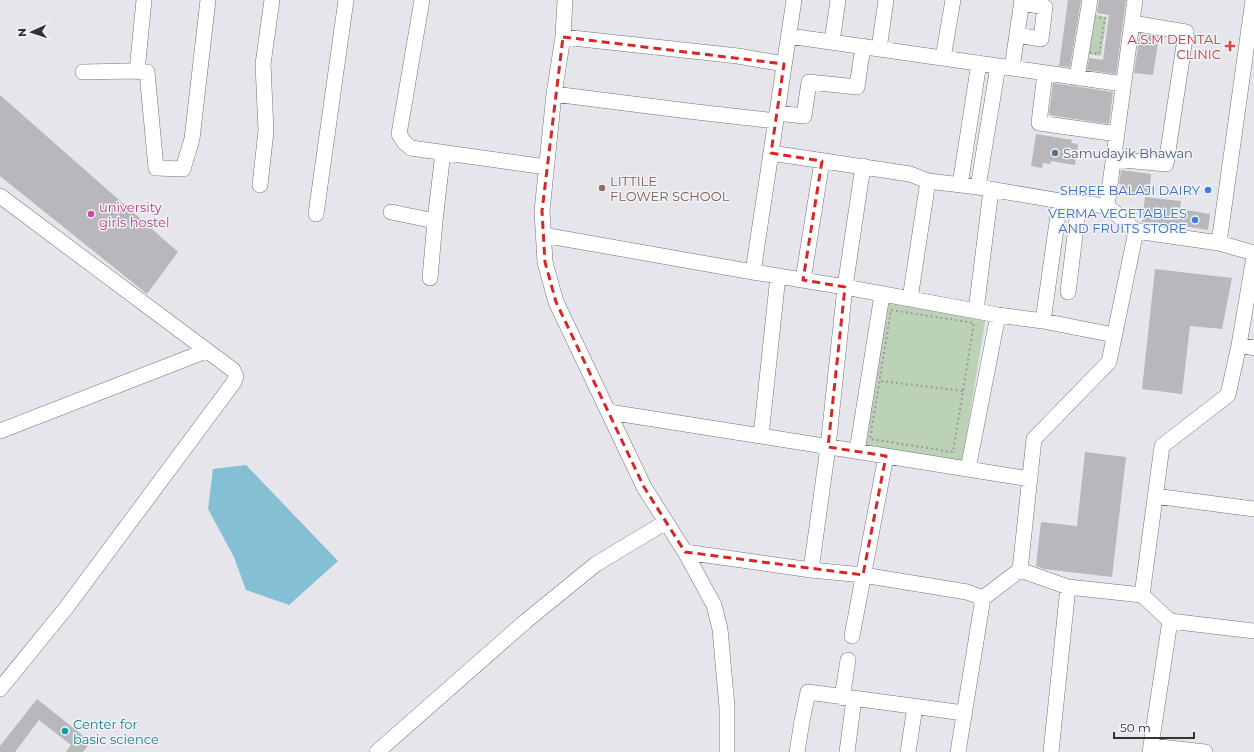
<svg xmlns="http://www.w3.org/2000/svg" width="1254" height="752" font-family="Montserrat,sans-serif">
<rect width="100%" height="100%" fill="#e6e5eb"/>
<path fill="#bcd2b6" d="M1092,14L1107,17L1101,56L1086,54Z
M885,299L986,316L962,463L863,446Z"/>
<path fill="#85bfd4" d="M246,465L338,561L289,605L246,590L234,557L208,509L213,469Z"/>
<path fill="#b7b7bc" d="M1068,0H1081L1070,67L1059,66Z
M1099,0H1126L1116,74L1087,70L1089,58L1103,60L1109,15L1097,13Z
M1140,33L1159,37L1153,75L1134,73Z
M1053,83L1113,92L1109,124L1049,115Z
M0,95L178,252L147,294L0,176Z
M1036,134L1072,140L1071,143L1078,144L1075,165L1051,161V164L1043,163L1042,168L1031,166Z
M1121,170L1151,174L1149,196L1120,193L1121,184H1119Z
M1145,197L1181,201L1180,209L1210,214L1208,230L1177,225V226L1157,223L1142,222Z
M1155,269L1232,278L1222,329L1190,326L1182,394L1142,389Z
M1085,452L1126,457L1112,577L1044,569L1036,566L1041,522L1077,526Z
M37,699L91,742L83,752H66L71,745L39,720L15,752H0V746Z"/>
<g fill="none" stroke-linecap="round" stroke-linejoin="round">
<defs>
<path id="minor" d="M422,0L399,134L404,142L411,148L546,167
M565,0L563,37L554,94L542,211L545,262L556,302L644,487L685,552L714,605L720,629L727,707V752
M1135,0L1107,206L1136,231
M1017,35L1041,39L1045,7L1022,3
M789,36L1123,84
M563,37L738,56L784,64
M832,42L838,0
M879,49L886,0
M943,58L953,0
M1012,68L1022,0
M137,71L144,0
M83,72L130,71L147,72L156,168L183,169L192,139L208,0
M1045,73L1039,123L1117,134
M1077,78L1090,0
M554,94L688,111L776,121
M777,113L804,116L809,82L857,87L863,46
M771,153L910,174L928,181L978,187L1060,201L1107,206
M1113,159L1166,164L1186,32L1132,23
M260,185L266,131L263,64L272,0
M960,185L979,63
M978,187L998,66
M0,196L233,370L236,376L234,382L66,608L0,689
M391,212L435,221L443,152
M316,214L346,0
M543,235L753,272L845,287L998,315L1043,321L1114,335
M1219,243L1254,253
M1254,257L1239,345L1254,348
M753,272L794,0
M430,278L435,221
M803,280L822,161
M1068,292L1079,203
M910,299L928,181
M976,311L991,190
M1043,321L1060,201
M1239,345L1228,395L1162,446L1142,595L1170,621L1254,631
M609,412L761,436L778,276
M0,431L206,351
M761,436L1030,479
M857,451L882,295
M968,469L998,315
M1155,496L1254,509
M685,552L811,570L863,575L967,592L983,598
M811,570L828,447L845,287L863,166
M1020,570L1068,587
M852,636L886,456
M842,698L848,660
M1152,746L1205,752
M377,752L526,621L596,564L666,522
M797,752L802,721L808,692L964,713
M847,752L854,699
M908,752L915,707
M958,752L983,598L1020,570L1034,439L1109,362L1136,231L1219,243L1253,0
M1051,752L1068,587L1142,595
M1150,752L1170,621"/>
</defs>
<use href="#minor" stroke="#737378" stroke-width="16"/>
<path stroke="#9a999e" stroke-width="2" stroke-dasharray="2 3" stroke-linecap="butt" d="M1094,17L1105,18L1099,54L1088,52Z
M891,310L974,323L953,452L870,439Z
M881,381L963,391"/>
<use href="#minor" stroke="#fff" stroke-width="15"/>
</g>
<path fill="none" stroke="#d62828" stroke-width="3" stroke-dasharray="8 5" stroke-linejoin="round" d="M563,37L784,64L771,153L822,161L803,280L845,287L828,447L886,456L863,575L685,552L644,487L556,302L545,262L542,211Z"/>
<path fill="#e0444e" stroke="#f3f3f8" stroke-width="1.5" d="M1228 40h4v4h4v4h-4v4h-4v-4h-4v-4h4z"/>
<circle fill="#5c6f8a" stroke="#f3f3f8" stroke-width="1.5" cx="1055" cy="153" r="4"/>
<circle fill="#8d6e63" stroke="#f3f3f8" stroke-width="1.5" cx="602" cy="188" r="4"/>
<g fill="#3f7fe0" stroke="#f3f3f8" stroke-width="1.5">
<circle cx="1208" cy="190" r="4"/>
<circle cx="1195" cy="220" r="4"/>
</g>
<circle fill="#d1479c" stroke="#f3f3f8" stroke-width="1.5" cx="91" cy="214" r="4"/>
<circle fill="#0f9aa8" stroke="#f3f3f8" stroke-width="1.5" cx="65" cy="731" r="4"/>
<g text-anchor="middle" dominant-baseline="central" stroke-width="3" stroke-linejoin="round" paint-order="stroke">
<g font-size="13" fill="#be3a42" stroke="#f3f3f8" text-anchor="end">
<text x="1221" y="39">A.S.M DENTAL<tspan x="1221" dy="15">CLINIC</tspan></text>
</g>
<g font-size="13" fill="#4e5e75" stroke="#f3f3f8" text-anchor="start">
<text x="1063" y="153">Samudayik Bhawan</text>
</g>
<g font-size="13" fill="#785e54" stroke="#f3f3f8" text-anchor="start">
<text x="610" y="181">LITTILE<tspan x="610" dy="15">FLOWER SCHOOL</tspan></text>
</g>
<g font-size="13" fill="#366cbe" stroke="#f3f3f8" text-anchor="end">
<text x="1200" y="190">SHREE BALAJI DAIRY</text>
<text x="1187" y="213">VERMA VEGETABLES<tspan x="1187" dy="15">AND FRUITS STORE</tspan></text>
</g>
<g font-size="13" fill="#b23c85" stroke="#f3f3f8" text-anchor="start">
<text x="99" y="207">university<tspan x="99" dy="15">girls hostel</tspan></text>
</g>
<g font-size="13" fill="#0d838f" stroke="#f3f3f8" text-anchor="start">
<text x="73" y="724">Center for<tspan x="73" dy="15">basic science</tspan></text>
</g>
</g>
<g transform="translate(32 32) rotate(267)" stroke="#f3f3f8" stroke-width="3" paint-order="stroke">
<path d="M0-3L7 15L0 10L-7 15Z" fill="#333335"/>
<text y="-6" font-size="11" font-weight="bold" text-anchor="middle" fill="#333335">N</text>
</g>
<path d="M1114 732v6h80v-6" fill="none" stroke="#333335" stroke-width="2"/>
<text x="1120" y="732" font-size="12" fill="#333335" stroke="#f3f3f8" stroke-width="3" paint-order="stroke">50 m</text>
</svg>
